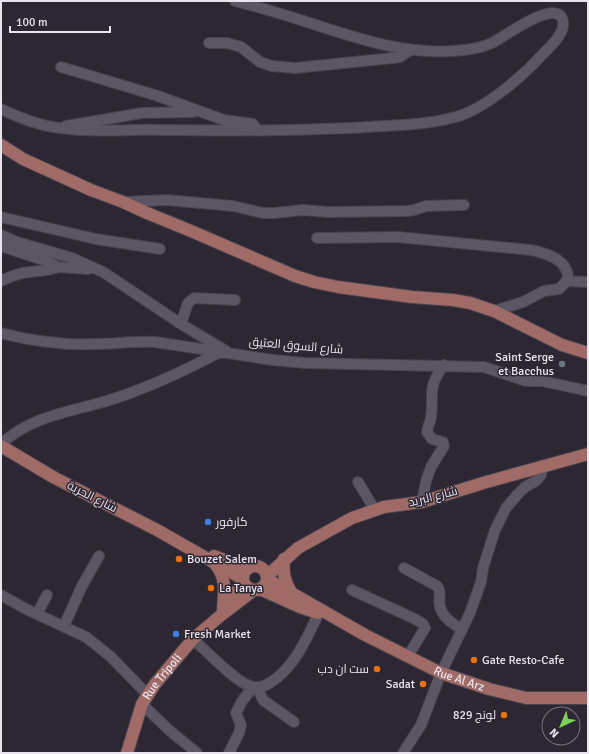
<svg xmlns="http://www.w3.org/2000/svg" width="589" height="754" font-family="Signika,Cairo,sans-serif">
<rect width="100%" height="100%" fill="#2d2633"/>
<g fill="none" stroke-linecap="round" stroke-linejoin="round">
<defs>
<path id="minor" d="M209,43H227L241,47L260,62L272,66L295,68L393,58L400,57L410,50
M61,67L155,95L224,120L253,124L255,127V130
M1,109C20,118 39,126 60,128C93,133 128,129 161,130C230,131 299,131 368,127C398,125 429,125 459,116C487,107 523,76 543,54C551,46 568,31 562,18C553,0 504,37 492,43C483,47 473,49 464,50C408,57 356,38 304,21C282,14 258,7 235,1
M66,126L142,113L193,112
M123,202L167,200L233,206L263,213H275L302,210L329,212L407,211L414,210L426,206L464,205
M1,217L96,239L160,249
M1,235L17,242L72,258L103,272L181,324L226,351
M317,238L398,237L531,250C546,253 567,259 568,277L565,283L559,289L544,291L523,302L494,311
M1,246L49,262L58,267C48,271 39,271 29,272C20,273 9,277 1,281
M58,267L89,269
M567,281L588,282
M181,324L188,303L194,298L235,300
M1,333C31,341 61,345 93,344C114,344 134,341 155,342L273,360L305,363L484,367L526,381H542L588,391
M1,444C34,414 73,412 113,399C150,387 186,370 220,352
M358,482L375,510
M422,502L426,481L431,467L444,446L443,442L432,439L427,432C427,427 431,422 431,417C434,391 427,388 444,365
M404,568L437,586C442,591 438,600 440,607C443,618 454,624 462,630
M352,590L415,619L423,624L425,628L408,656
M1,595L26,609L86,637L110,656L148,695
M37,614L47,595
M64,626L82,586L99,556
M193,639C205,650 236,682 250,686C261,690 269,684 278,677C298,660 307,637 319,613
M257,687L263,700L294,722
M142,704L169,730L197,753
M229,753L239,733L241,725L236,713L242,701L253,687
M403,753L421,725L441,673L470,613L481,582L483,568L495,530L506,508L517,495L525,487L536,481L541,475L542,470L540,467"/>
<g id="major">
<path d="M1,145L23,159L91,190L123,202L147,213L191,231L295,276L314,282L338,287L412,297L453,300L470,303L494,311L562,345L588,353"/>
<path d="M1,446L53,477L157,530L243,579"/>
<path d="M214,556L232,563L248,568"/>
<path d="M284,559C283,572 284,581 291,592"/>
<path d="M216,565C227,578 224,594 223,610"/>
<circle cx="255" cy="578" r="12"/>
<path d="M267,576L298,548L352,518L384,507L422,502L483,483L588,454"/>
<path id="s1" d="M267,579L365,635L441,673L489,689L526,698H588"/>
<path d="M260,589L300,607L318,613"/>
<path d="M225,608L243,582"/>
<path id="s2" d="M127,753L142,704L155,684L193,639L220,616L254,590"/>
</g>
</defs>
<use href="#minor" stroke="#48424d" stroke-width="12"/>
<use href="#major" stroke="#48424d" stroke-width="14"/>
<use href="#minor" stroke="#5c5563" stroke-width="10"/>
<use href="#major" stroke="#a06b67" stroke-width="12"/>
</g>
<circle fill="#6b7280" stroke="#2d2633" stroke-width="1.5" cx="562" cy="364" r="4"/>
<g fill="#3f7fe0" stroke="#2d2633" stroke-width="1.5">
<circle cx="208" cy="522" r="4"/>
<circle cx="176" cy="634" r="4"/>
</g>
<g fill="#e8710a" stroke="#2d2633" stroke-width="1.5">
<circle cx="179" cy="559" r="4"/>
<circle cx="211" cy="588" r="4"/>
<circle cx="474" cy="660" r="4"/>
<circle cx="377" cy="669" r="4"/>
<circle cx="423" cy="684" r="4"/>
<circle cx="504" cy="715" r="4"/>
</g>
<g text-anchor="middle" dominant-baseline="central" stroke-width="3" stroke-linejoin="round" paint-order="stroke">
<g font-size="12" fill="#e9e5ee" stroke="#2d2633">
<text transform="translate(296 346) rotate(5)">شارع السوق العتيق</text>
<text transform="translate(92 497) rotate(27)">شارع الحرية</text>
<text transform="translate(433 497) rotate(-14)">شارع البريد</text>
<text stroke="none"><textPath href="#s2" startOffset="85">Rue Tripoli</textPath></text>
<text stroke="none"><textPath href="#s1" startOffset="217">Rue Al Arz</textPath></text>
</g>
<g font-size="12" fill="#e9e5ee" stroke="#2d2633" text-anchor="start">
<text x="554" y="357" text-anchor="end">Saint Serge<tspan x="554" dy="14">et Bacchus</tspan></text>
<text x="216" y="522">كارفور</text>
<text x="187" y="559">Bouzet Salem</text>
<text x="219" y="588">La Tanya</text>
<text x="184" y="634">Fresh Market</text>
<text x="482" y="660">Gate Resto-Cafe</text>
<text x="369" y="669" text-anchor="end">ست ان دب</text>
<text x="415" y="684" text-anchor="end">Sadat</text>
<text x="496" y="715" text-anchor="end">لونج 829</text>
</g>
</g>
<rect width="589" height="754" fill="none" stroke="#e9e5ee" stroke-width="4"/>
<g transform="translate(561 726) rotate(224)"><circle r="19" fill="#2d2633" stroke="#78727e"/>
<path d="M0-3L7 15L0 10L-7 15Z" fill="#7bd156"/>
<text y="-6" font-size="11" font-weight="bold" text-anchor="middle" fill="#e9e5ee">N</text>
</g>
<path d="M10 26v6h100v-6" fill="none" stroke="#e9e5ee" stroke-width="2"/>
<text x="16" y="26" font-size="12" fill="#e9e5ee" stroke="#2d2633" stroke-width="3" paint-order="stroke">100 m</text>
</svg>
